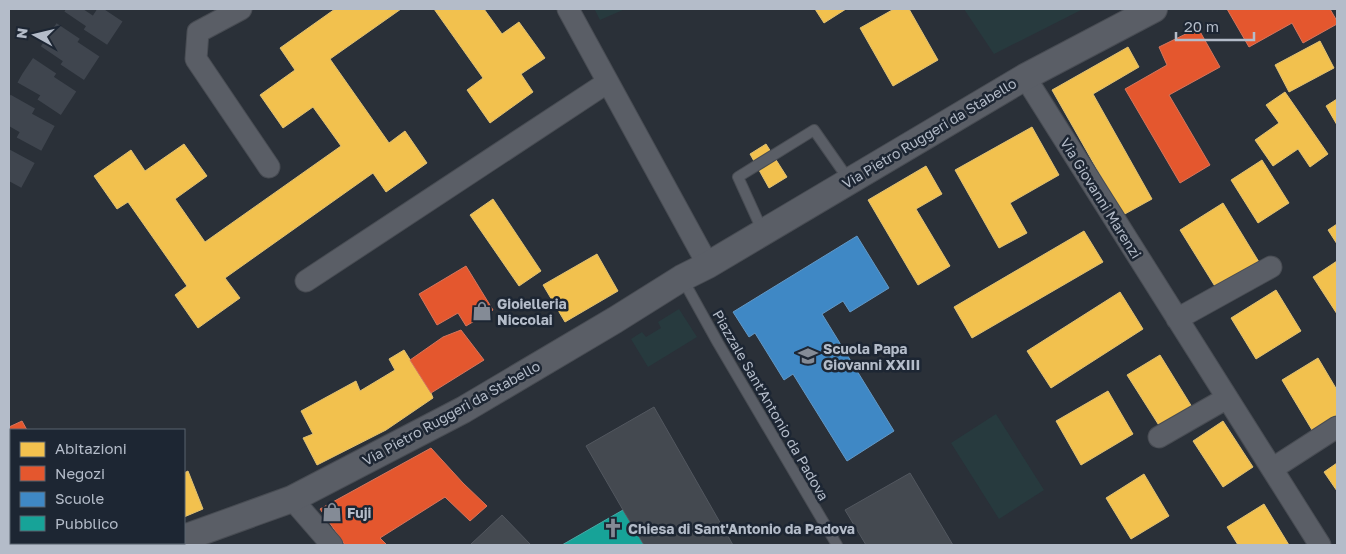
<svg xmlns="http://www.w3.org/2000/svg" width="1346" height="554" font-family="'Golos Text',sans-serif">
<rect width="100%" height="100%" fill="#2a3038"/>
<path fill="#273a3e" d="M597,9H625L600,20L595,10Z
M964,9H1083L994,54Z
M679,309L697,337L648,367L631,339L642,332L646,337L661,328L658,322Z
M996,414L1044,490L999,519L951,443Z"/>
<path fill="#f2c14e" stroke="#dfc073" d="M335,9H401L330,59L389,143L405,131L427,163L386,192L373,173L225,278L240,298L198,328L175,295L187,286L128,202L117,209L94,176L131,150L145,171L184,144L207,176L175,199L205,242L341,146L313,107L283,128L260,95L295,70L280,48Z
M434,9H484L502,34L519,22L545,58L521,74L533,92L490,123L467,90L483,78Z
M815,9H846L824,23Z
M894,9H909L938,60L893,86L860,28Z
M1320,41L1334,68L1289,92L1275,65Z
M1128,47L1139,67L1093,94L1152,199L1123,215L1052,90Z
M1285,92L1328,154L1310,167L1298,149L1273,166L1255,140L1279,123L1266,105Z
M1337,99V125L1326,106Z
M1032,127L1059,175L1010,203L1027,233L999,248L955,170Z
M766,144L787,177L769,188L750,154Z
M1262,160L1289,203L1258,223L1231,180Z
M926,166L942,194L916,209L950,266L918,285L868,200Z
M493,199L541,271L519,286L470,215Z
M1223,203L1259,262L1216,288L1180,230Z
M1337,224V244L1328,230Z
M1084,231L1103,262L972,338L954,307Z
M597,254L618,291L565,322L543,285Z
M1337,261V314L1313,277Z
M1276,290L1301,331L1256,359L1231,318Z
M1120,292L1143,329L1051,388L1027,351Z
M404,350L431,393L433,398L386,430L317,465L303,438L313,434L301,411L356,381L360,391L395,370L389,359Z
M1160,355L1192,407L1160,427L1127,375Z
M1318,358L1337,390V415L1312,430L1282,380Z
M1108,391L1133,434L1081,465L1056,421Z
M1223,421L1253,467L1223,487L1193,441Z
M1337,463V491L1324,472Z
M188,471L203,509L184,517V473Z
M1144,474L1169,516L1131,539L1106,498Z
M1264,504L1289,545H1238L1227,527Z"/>
<path fill="#e4572e" stroke="#d6755c" d="M1227,9H1330L1337,21V24L1303,43L1292,23L1249,47Z
M1198,28L1220,67L1169,95L1210,165L1180,183L1125,89L1167,65L1159,47Z
M466,266L493,310L466,326L458,313L437,325L419,294Z
M461,330L484,360L431,393L410,360L443,337Z
M22,421L27,430H11V543H54L48,545H9V427Z
M431,448L463,483L487,506L470,521L445,497L380,538L387,545H345L320,509Z"/>
<path fill="#3f88c5" stroke="#6298c6" d="M857,236L889,288L850,312L843,301L822,314L894,431L847,461L793,374L784,380L755,333L749,337L733,312Z"/>
<path fill="#17a398" stroke="#46aaa7" d="M623,510L644,545H562Z"/>
<path fill="#444950" stroke="#52575f" d="M654,407L733,545H644L623,510L586,446Z
M910,473L953,545H866L845,510Z
M502,515L531,545H470Z"/>
<g fill="none" stroke-linecap="round" stroke-linejoin="round">
<path stroke="#3f454e" stroke-width="28" stroke-dasharray="28 14" stroke-linecap="butt" d="M9,126L35,80L83,9
M9,181L48,109L114,9"/>
<defs>
<path id="service" d="M763,232L738,177L814,130L849,180
M682,278L718,343L837,545"/>
<path id="minor" d="M241,9L198,32L196,59L269,167
M568,9L708,265
M1025,77L1320,545
M306,281L608,82
M1177,319L1271,267
M1159,437L1227,398
M1272,469L1337,427
M292,499L332,545"/>
<path id="tertiary" d="M184,538L292,499L463,410L615,320L682,278L708,265L1025,77L1154,9"/>
</defs>
<use href="#service" stroke="#484c53" stroke-width="12"/>
<use href="#minor" stroke="#484c53" stroke-width="23"/>
<use href="#tertiary" stroke="#484c53" stroke-width="28"/>
<use href="#service" stroke="#5a5e66" stroke-width="10"/>
<use href="#minor" stroke="#5a5e66" stroke-width="21"/>
<use href="#tertiary" stroke="#5a5e66" stroke-width="26"/>
</g>
<defs>
<symbol id="shop-bare" viewBox="-9 -9 18 18"><path d="M-5-2.5h2.3a2.7 3.5 0 0 1 5.4 0H5L5.5 6h-11ZM-1.5-2.5h3a1.5 2.3 0 0 0-3 0Z" fill="#848b96" stroke="#1d2633" stroke-width="2.5" paint-order="stroke"/></symbol>
<symbol id="school-bare" viewBox="-9 -9 18 18"><path d="M0-5L7-2L0 1L-7-2ZM-4 1L0 2.5L4 1V4Q0 6-4 4Z" fill="#848b96" stroke="#1d2633" stroke-width="2.5" paint-order="stroke"/></symbol>
<symbol id="church-bare" viewBox="-9 -9 18 18"><path d="M-1.2-6h2.4v3.5h3.3v2.4h-3.3V6h-2.4V-.1h-3.3v-2.4h3.3Z" fill="#848b96" stroke="#1d2633" stroke-width="2.5" paint-order="stroke"/></symbol>
</defs>
<g fill-rule="evenodd">
<use href="#shop-bare" x="468" y="297" width="28" height="28"/>
<use href="#school-bare" x="794" y="342" width="28" height="28"/>
<use href="#shop-bare" x="318" y="498" width="28" height="28"/>
<use href="#church-bare" x="599" y="514" width="28" height="28"/>
</g>
<g text-anchor="middle" dominant-baseline="central" stroke-width="5" stroke-linejoin="round" paint-order="stroke">
<g font-size="14" fill="#b4bcc9" stroke="#1d2633">
<text transform="translate(929 133) rotate(-31)">Via Pietro Ruggeri da Stabello</text>
<text transform="translate(1101 198) rotate(58)">Via Giovanni Marenzi</text>
<text transform="translate(771 405) rotate(60)">Piazzale Sant'Antonio da Padova</text>
<text transform="translate(451 413) rotate(-29)">Via Pietro Ruggeri da Stabello</text>
</g>
<g font-size="14" font-weight="bold" fill="#b4bcc9" stroke="#1d2633" text-anchor="start">
<text x="497" y="303">Gioielleria<tspan x="497" dy="16">Niccolai</tspan></text>
<text x="823" y="348">Scuola Papa<tspan x="823" dy="16">Giovanni XXIII</tspan></text>
<text x="347" y="512">Fuji</text>
<text x="628" y="528">Chiesa di Sant'Antonio da Padova</text>
</g>
</g>
<rect width="1346" height="554" fill="none" stroke="#b4bcc9" stroke-width="20"/>
<rect x="10" y="429" width="175" height="115" fill="#1d2633" stroke="#59626f"/>
<rect x="20" y="442" width="25" height="15" fill="#f2c14e" stroke="#59626f"/>
<text x="55" y="454" font-size="15" fill="#b4bcc9">Abitazioni</text>
<rect x="20" y="466" width="25" height="15" fill="#e4572e" stroke="#59626f"/>
<text x="55" y="479" font-size="15" fill="#b4bcc9">Negozi</text>
<rect x="20" y="492" width="25" height="15" fill="#3f88c5" stroke="#59626f"/>
<text x="55" y="504" font-size="15" fill="#b4bcc9">Scuole</text>
<rect x="20" y="516" width="25" height="15" fill="#17a398" stroke="#59626f"/>
<text x="55" y="529" font-size="15" fill="#b4bcc9">Pubblico</text>
<g transform="translate(35 35) rotate(278)" stroke="#1d2633" stroke-width="4" paint-order="stroke">
<path d="M0-4L9 19L0 12L-9 19Z" fill="#b4bcc9"/>
<text y="-8" font-size="14" font-weight="bold" text-anchor="middle" fill="#b4bcc9">N</text>
</g>
<path d="M1176 32v8h78v-8" fill="none" stroke="#b4bcc9" stroke-width="2.5"/>
<text x="1184" y="32" font-size="15" fill="#b4bcc9" stroke="#1d2633" stroke-width="4" paint-order="stroke">20 m</text>
</svg>
